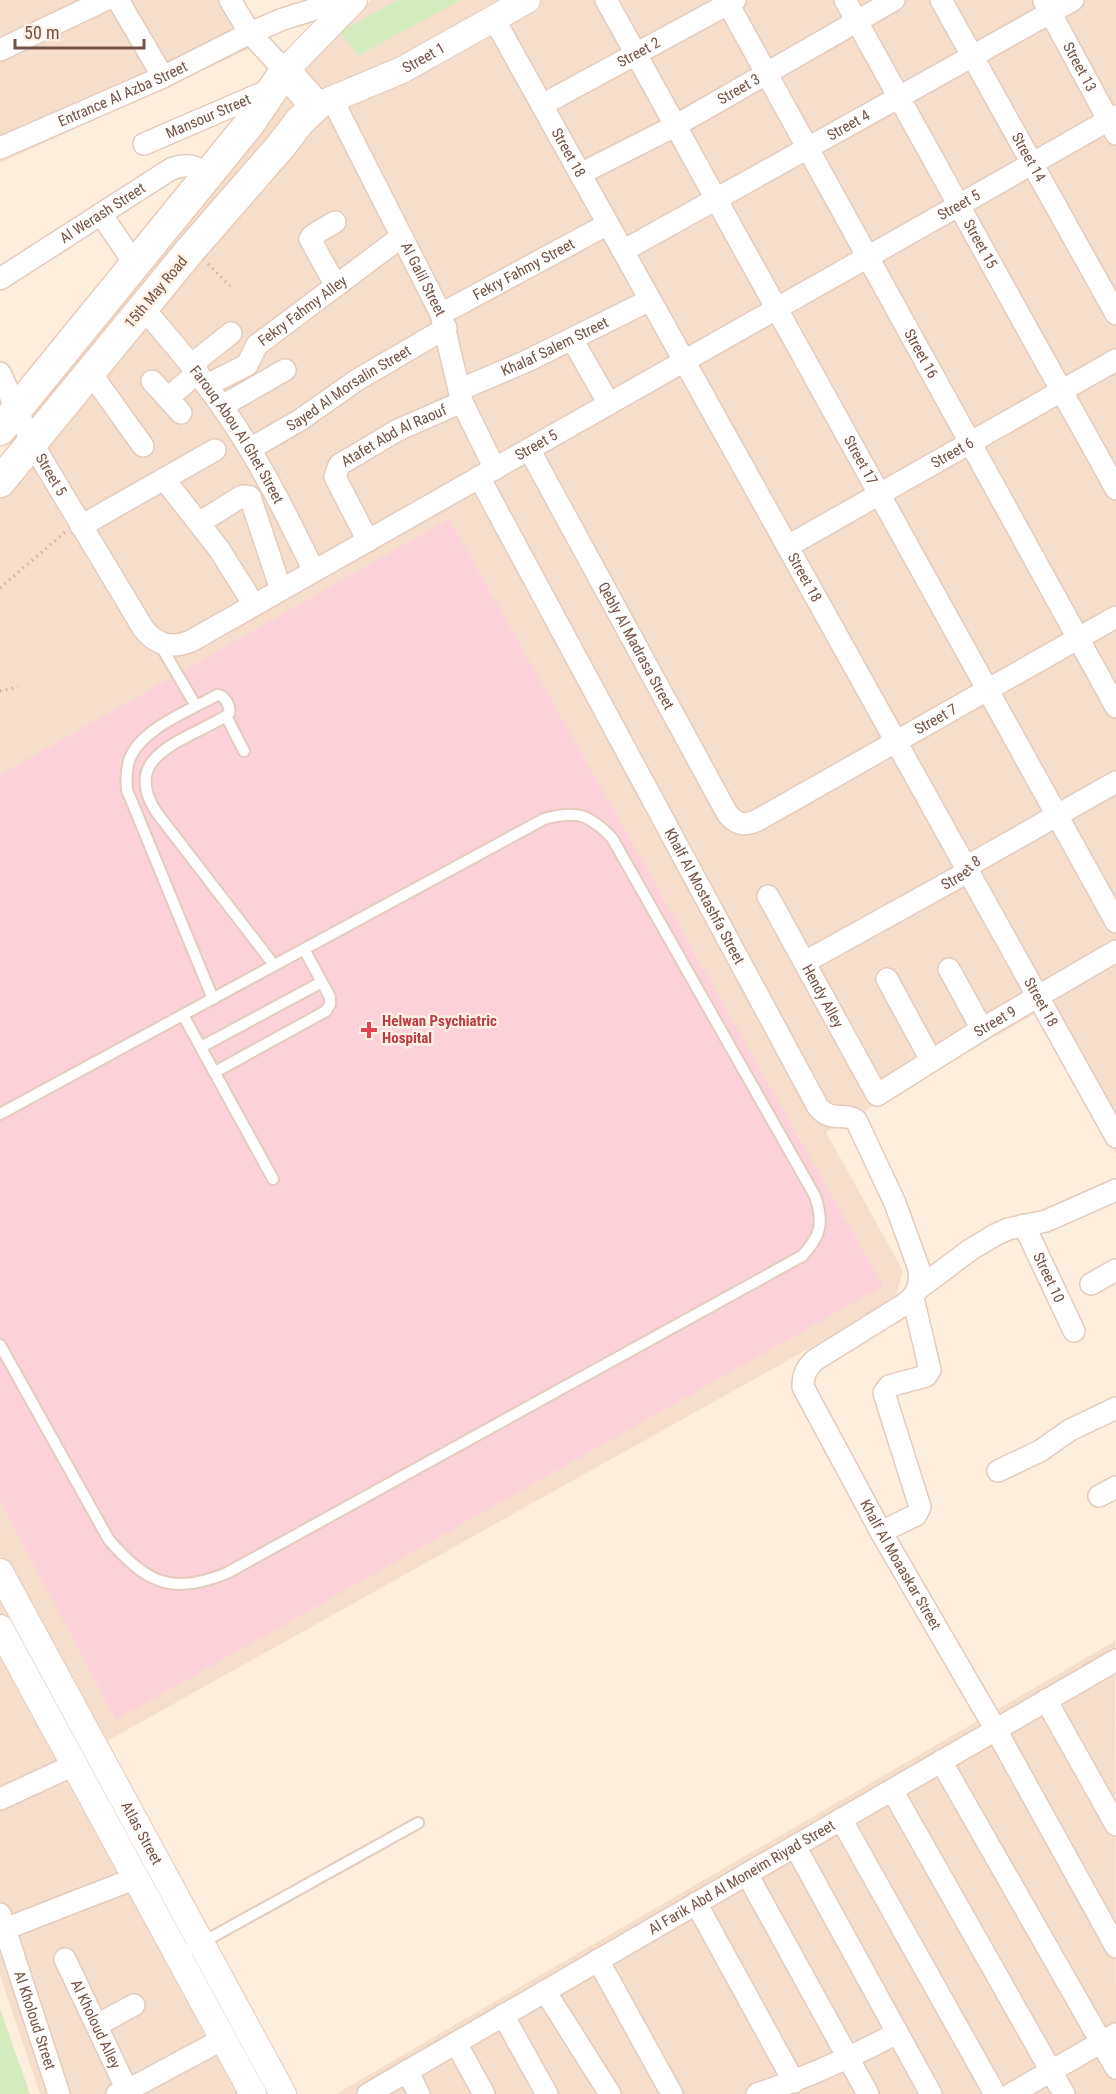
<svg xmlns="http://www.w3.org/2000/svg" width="1116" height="2094" font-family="'Roboto Condensed',sans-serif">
<rect width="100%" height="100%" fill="#fdeede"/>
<path fill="#f5dfcc" d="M0,0H235L260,44L0,163Z
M372,0H1116V1154L1037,1013L826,1132L903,1271L894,1301L84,1754L266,2094H40L0,1975V460L337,26Z
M1115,1641L1116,2094H336Z"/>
<path fill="#fcd1da" d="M449,519L883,1286L116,1720L0,1501V775Z"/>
<path fill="#d4ebbd" d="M398,0H461L358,56L340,32Z
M0,2009L30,2094H0Z"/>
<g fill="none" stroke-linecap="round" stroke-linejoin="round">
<defs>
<path id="service" d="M159,643L196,706
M226,716L244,751
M213,999L127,790C126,779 126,768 130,758C142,728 191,710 217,695C225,695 231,707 229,714C190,740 117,753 157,813L274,965
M183,1015L273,1179
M201,1047L322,982
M215,1072L326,1011L330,1004V997L304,949
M0,1114L544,819C576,810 589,814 612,838L815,1196C824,1223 821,1236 802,1256L227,1573C172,1596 147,1583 109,1540L0,1345
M178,1956L418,1823"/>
<g id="minor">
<path d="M118,0L163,77"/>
<path d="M230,0L250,33L285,71"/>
<path id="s1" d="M606,0L1116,922"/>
<path id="s2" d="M726,0L1116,707"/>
<path id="s3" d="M845,0L1116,489"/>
<path id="s4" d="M941,0L1116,314"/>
<path id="s5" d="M1044,1L1116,134"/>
<path id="s6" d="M494,19L1116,1137"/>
<path d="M0,50L105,0"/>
<path id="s7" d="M332,99L441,314L462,402L495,469"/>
<path id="s8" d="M542,105L735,0"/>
<path id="s9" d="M144,144L274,88"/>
<path id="s10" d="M0,148L163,77L250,33L283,19L344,0"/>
<path id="s11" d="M580,174L675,126L894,0"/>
<path d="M101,214L135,264"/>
<path d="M335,222L313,235L310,239L336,286"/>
<path id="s12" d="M623,251L1073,0"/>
<path id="s13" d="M0,279L171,169C186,163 196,165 207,175"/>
<path id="s14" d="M143,308C176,346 208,384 236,427C266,473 290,522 314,571"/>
<path id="s15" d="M441,314L608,224"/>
<path d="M572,339L609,404"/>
<path d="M191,365L231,333"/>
<path d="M90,372L143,446"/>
<path id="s16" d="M0,373L32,443L143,628C156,645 171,649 191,641L1116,116"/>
<path d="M152,381L181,413"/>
<path id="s17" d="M207,385L247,365L257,345L401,237"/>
<path id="s18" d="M459,390L527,361L650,300"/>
<path d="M168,398L198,372"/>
<path d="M222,406L285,370"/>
<path id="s19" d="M250,449L300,420L357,380L446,328"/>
<path id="s20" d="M529,449L727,813C735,824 744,826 756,821L1116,617"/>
<path id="s21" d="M479,477L818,1107C832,1123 842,1112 856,1120L895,1203L919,1269C921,1285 917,1295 905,1304L815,1360C806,1368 803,1375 803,1387L881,1532L996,1730L1116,1947"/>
<path d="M164,479L219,549L254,605"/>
<path d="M199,523L242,496L250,497L281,590"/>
<path d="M81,526L215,450"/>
<path id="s22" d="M368,541L335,477L339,465L398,430L462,402"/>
<path id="s23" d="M788,546L1116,360"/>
<path id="s24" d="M768,896L877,1095L982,1029L1116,951"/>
<path id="s25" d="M805,962L964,874L973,863L1116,782"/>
<path d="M949,969L982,1029"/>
<path d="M887,979L931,1060"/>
<path id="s26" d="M1024,1225L1074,1331"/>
<path d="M1091,1284L1116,1270"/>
<path d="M918,1289L970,1250L995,1235L1008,1229L1046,1221L1116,1190"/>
<path d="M998,1471L1040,1451L1070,1430L1116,1408"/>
<path d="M1099,1496L1116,1487"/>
<path d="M881,1532L916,1515L920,1507L884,1393L889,1386L926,1376L930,1370L913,1298"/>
<path d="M1046,1700L1116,1825"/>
<path d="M941,1761L1116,2068"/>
<path d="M892,1790L1064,2094"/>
<path d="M0,1799L74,1765"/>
<path d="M841,1819L995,2094"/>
<path d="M795,1846L931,2094"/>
<path d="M747,1874L868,2094"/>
<path d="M696,1903L794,2082"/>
<path id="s27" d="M0,1914L59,2094"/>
<path d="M5,1929L136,1878"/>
<path id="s28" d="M65,1959L127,2090"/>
<path d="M598,1960L672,2094"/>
<path d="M545,1991L610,2094"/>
<path d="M503,2015L547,2094"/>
<path d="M97,2025L134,2005"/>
<path d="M456,2043L484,2094"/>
<path d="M407,2071L419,2094"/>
<path d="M117,2094L143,2082L223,2039"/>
<path id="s29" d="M368,2094L1116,1660"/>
<path d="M757,2094C806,2078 852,2057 897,2033"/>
<path d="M1011,2094L1116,2034"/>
</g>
<g id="tertiary">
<path d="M285,71L354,0"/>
<path id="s30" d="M316,106L402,70L527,0"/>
<path id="s31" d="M0,1572L283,2094"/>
<path d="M0,1628L253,2094"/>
</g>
<path id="secondary" d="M0,430L250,123L285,71L316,106L300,121L280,147L192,248L0,482"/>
</defs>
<use href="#service" stroke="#e3cbbd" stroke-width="14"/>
<use href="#minor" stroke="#e3cbbd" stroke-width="24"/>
<use href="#tertiary" stroke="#e3cbbd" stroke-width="28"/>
<use href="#secondary" stroke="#e9cbba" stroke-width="33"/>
<path stroke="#d8ab98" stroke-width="3" stroke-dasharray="1.5 4.5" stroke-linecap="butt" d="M208,264L230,286
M0,588L65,532
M0,691L18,687"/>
<use href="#service" stroke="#fff" stroke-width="10"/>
<use href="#minor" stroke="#fff" stroke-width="21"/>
<use href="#tertiary" stroke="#fff" stroke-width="26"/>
<use href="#secondary" stroke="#fff" stroke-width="30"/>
</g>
<path fill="#e0444e" stroke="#fff2e5" stroke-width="2" d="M366 1021h6v6h6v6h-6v6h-6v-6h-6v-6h6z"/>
<g text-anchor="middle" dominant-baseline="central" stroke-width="5" stroke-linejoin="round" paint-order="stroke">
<g font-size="15" fill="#745245" stroke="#fff2e5">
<text stroke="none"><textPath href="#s8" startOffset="110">Street 2</textPath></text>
<text stroke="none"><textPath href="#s30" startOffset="118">Street 1</textPath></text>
<text stroke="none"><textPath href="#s5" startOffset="75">Street 13</textPath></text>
<text stroke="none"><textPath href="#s11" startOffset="180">Street 3</textPath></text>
<text stroke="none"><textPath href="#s10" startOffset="134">Entrance Al Azba Street</textPath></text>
<text stroke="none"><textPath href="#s9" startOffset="70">Mansour Street</textPath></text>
<text stroke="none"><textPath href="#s12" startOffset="258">Street 4</textPath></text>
<text stroke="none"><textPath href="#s6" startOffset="153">Street 18</textPath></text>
<text stroke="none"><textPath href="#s4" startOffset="180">Street 14</textPath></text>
<text stroke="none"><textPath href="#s16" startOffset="1230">Street 5</textPath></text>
<text stroke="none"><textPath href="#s13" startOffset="122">Al Werash Street</textPath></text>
<text stroke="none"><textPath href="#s3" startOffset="279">Street 15</textPath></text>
<text stroke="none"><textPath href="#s15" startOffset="94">Fekry Fahmy Street</textPath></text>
<text stroke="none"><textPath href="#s7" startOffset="202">Al Galil Street</textPath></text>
<text transform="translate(156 292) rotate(-50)">15th May Road</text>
<text stroke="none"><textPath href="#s17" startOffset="124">Fekry Fahmy Alley</textPath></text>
<text stroke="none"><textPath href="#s18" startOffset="105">Khalaf Salem Street</textPath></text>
<text stroke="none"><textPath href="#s2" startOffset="404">Street 16</textPath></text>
<text stroke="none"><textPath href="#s19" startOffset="116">Sayed Al Morsalin Street</textPath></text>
<text stroke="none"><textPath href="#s14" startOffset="158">Farouq Abou Al Ghet Street</textPath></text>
<text stroke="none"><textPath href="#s22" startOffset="147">Atafet Abd Al Raouf</textPath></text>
<text stroke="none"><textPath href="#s16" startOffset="744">Street 5</textPath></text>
<text stroke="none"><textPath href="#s23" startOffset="189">Street 6</textPath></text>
<text stroke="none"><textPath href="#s1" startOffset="526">Street 17</textPath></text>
<text stroke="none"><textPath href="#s16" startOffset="114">Street 5</textPath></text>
<text stroke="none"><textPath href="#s6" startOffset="639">Street 18</textPath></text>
<text stroke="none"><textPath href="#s20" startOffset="224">Qebly Al Madrasa Street</textPath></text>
<text stroke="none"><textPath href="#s20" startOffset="654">Street 7</textPath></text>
<text stroke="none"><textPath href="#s25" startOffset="180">Street 8</textPath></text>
<text stroke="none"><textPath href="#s21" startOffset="476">Khalf Al Mostashfa Street</textPath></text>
<text stroke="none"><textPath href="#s24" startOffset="114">Hendy Alley</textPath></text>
<text stroke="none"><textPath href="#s6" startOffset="1125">Street 18</textPath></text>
<text stroke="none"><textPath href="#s24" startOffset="366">Street 9</textPath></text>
<text stroke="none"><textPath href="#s26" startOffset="58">Street 10</textPath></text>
<text stroke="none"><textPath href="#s21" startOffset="1298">Khalf Al Moaaskar Street</textPath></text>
<text stroke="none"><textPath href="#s31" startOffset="297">Atlas Street</textPath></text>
<text stroke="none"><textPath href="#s29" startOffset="432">Al Farik Abd Al Moneim Riyad Street</textPath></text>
<text stroke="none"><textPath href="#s27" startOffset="112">Al Kholoud Street</textPath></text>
<text stroke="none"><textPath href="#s28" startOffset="72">Al Kholoud Alley</textPath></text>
</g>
<g font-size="15" font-weight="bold" fill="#be3a42" stroke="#fff2e5" text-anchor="start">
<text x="382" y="1021">Helwan Psychiatric<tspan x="382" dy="17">Hospital</tspan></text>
</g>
</g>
<path d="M15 39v9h129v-9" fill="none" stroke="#745245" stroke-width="3"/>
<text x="24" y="39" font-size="18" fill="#745245" stroke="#fff2e5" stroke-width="4.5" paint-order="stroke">50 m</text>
</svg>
